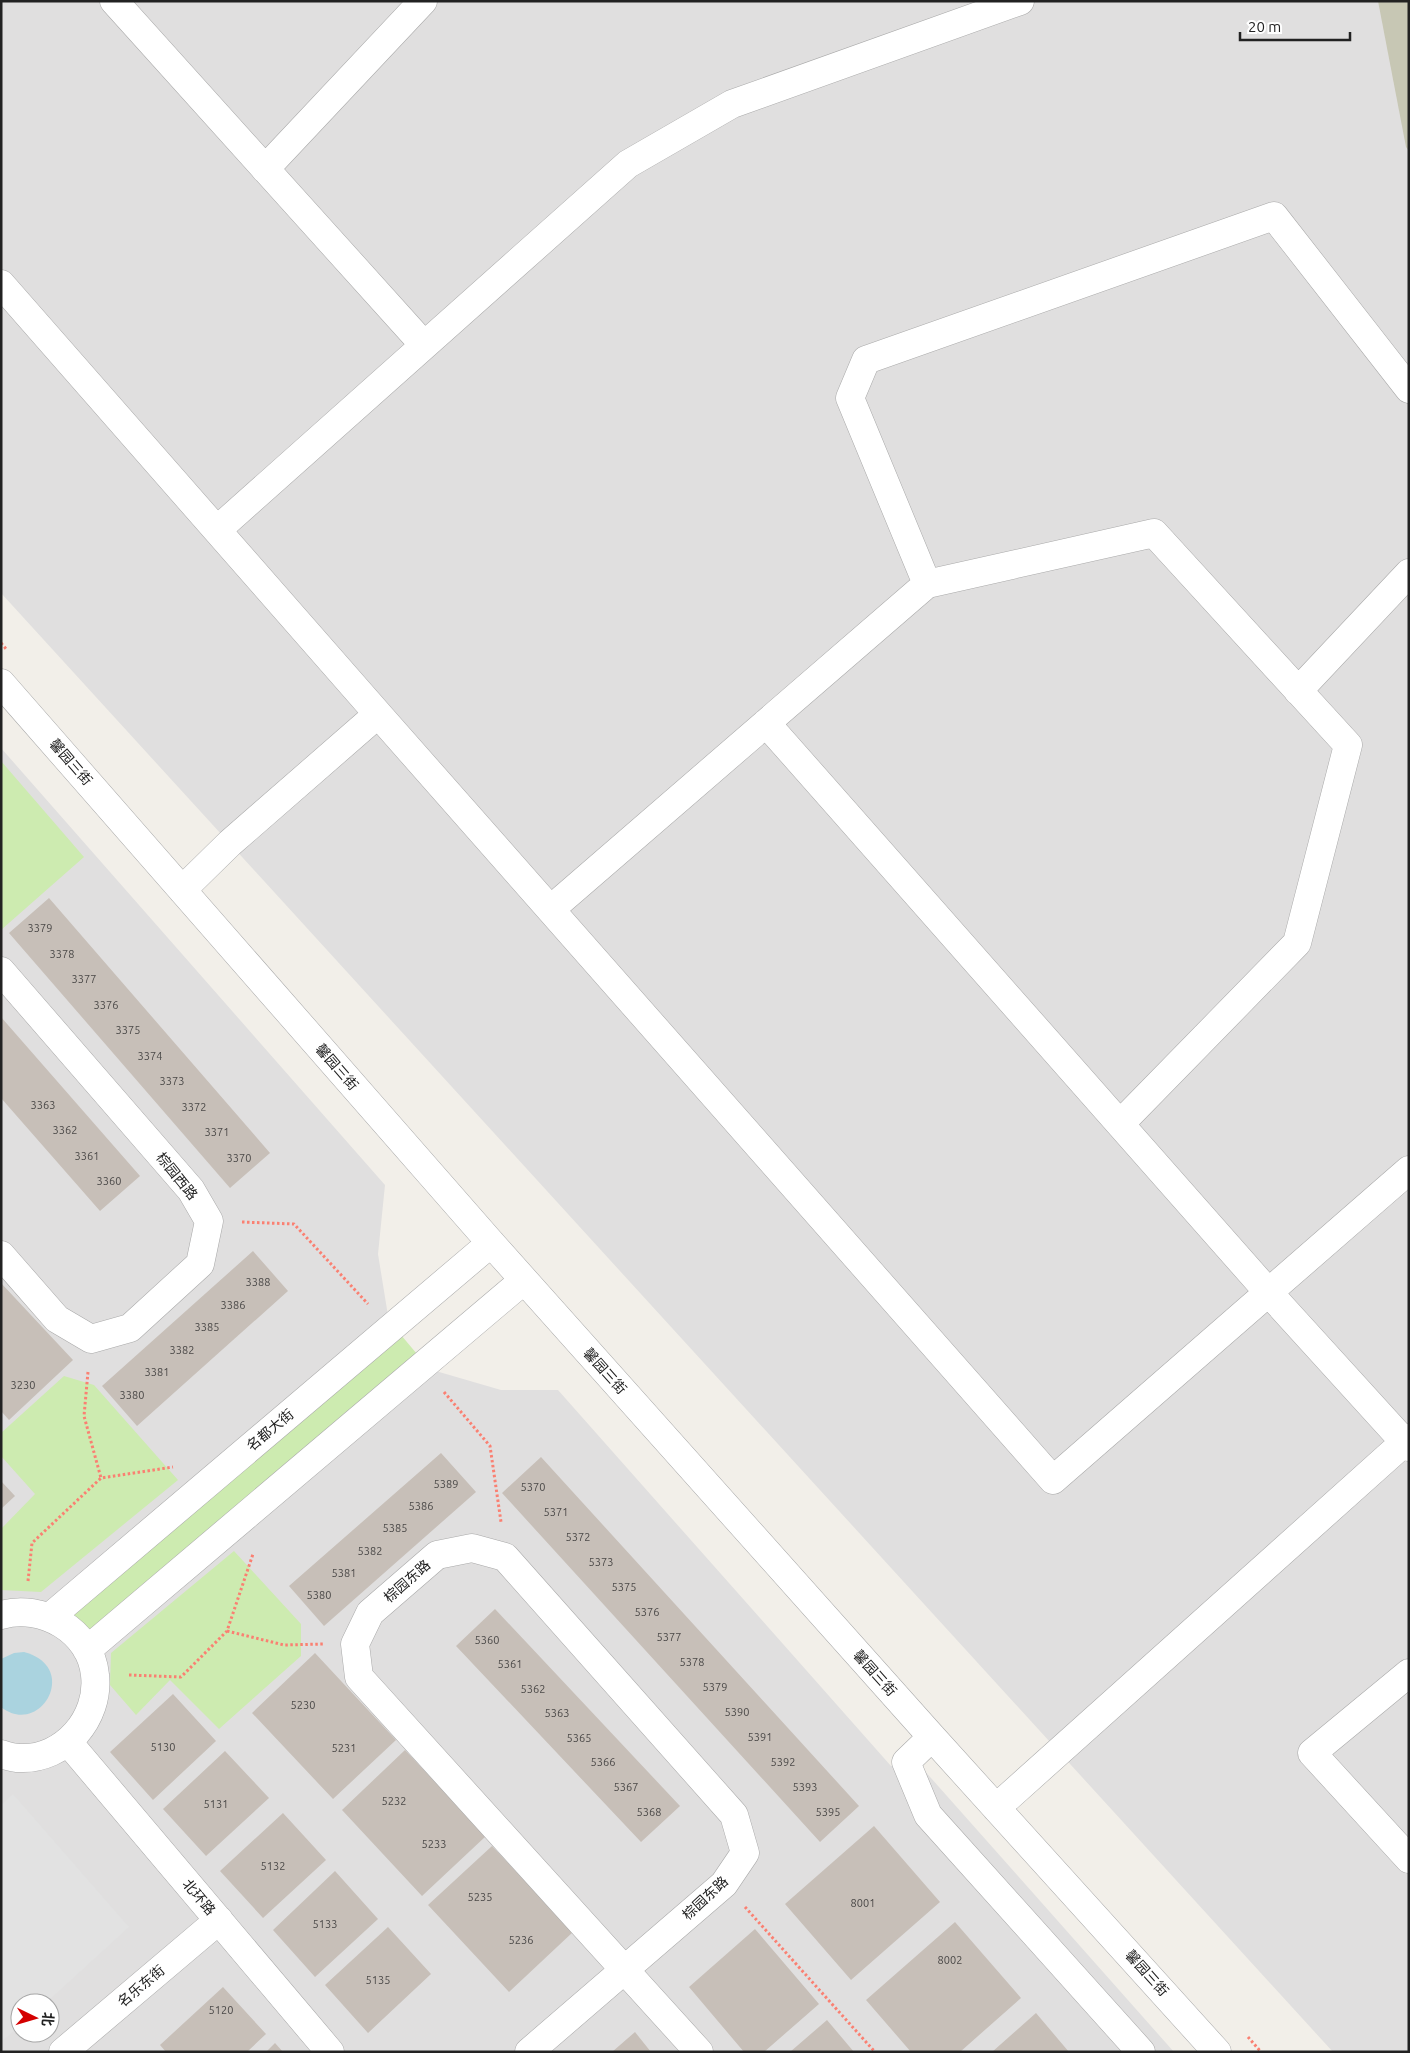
<svg xmlns="http://www.w3.org/2000/svg" width="1410" height="2053" font-family="Ubuntu,'Noto Sans SC',sans-serif">
<rect width="100%" height="100%" fill="#f2efe9"/>
<path fill="#e0dfdf" fill-rule="evenodd" d="M1,1H1409V2052H1333L1,593Z
M1,748L385,1185L378,1254L390,1328L422,1367L501,1390H558L891,1766L906,1762L923,1769L1174,2052H1ZM20,2003H50V2033H20Z"/>
<path fill="#c7c7b4" d="M1378,1H1409V151L1406,147Z"/>
<path fill="#cdebb0" d="M1,761L84,857L1,930Z
M401,1335L417,1354L80,1639L60,1623Z
M64,1376L94,1385L178,1480L41,1592L1,1590V1529L35,1494L1,1456V1433Z
M234,1551L301,1624V1656L219,1729L170,1680L136,1715L110,1685L111,1653Z"/>
<path fill="#e2e2e2" d="M13,1794L129,1927L46,2003H20V2026L1,2042V1805Z"/>
<path fill="#aad3df" d="M24,1652C81,1667 40,1738 1,1707V1659L14,1653Z"/>
<path fill="#c7bfb8" d="M49,898L270,1153L230,1188L9,933Z
M1,1017L140,1176L100,1211L1,1098Z
M253,1251L288,1291L137,1426L102,1386Z
M1,1283L73,1360L9,1420L1,1411Z
M441,1453L476,1492L324,1626L289,1586Z
M541,1457L859,1806L820,1842L502,1493Z
M1,1481L15,1496L1,1509Z
M495,1609L680,1806L641,1842L456,1646Z
M315,1653L396,1740L333,1799L252,1713Z
M173,1694L216,1741L153,1800L110,1752Z
M405,1750L486,1836L422,1896L342,1810Z
M225,1751L269,1798L206,1856L163,1809Z
M283,1813L326,1860L263,1918L220,1871Z
M874,1826L940,1902L851,1980L785,1904Z
M492,1846L573,1932L509,1992L428,1905Z
M335,1871L378,1919L315,1977L273,1930Z
M955,1922L1021,1998L960,2052H911L866,2000Z
M388,1927L431,1974L368,2033L325,1985Z
M755,1929L819,2004L764,2052H744L689,1987Z
M223,1987L266,2034L247,2052H166L160,2045Z
M1036,2013L1069,2052H992Z
M827,2020L854,2052H790Z
M635,2032L651,2052H612Z
M275,2043L283,2052H266Z"/>
<g fill="none" stroke-linecap="round" stroke-linejoin="round">
<defs>
<path id="minor" d="M114,1L424,345
M265,169L423,1
M1,284L378,714
M217,530L628,164L732,104L1020,1
M927,584L1154,533L1348,745L1297,943L1120,1124
M1,683L491,1243L932,1737L1217,2052
M1298,691L1409,573
M766,723L1269,1293L1409,1447
M182,890L230,843L378,714L1053,1480L1409,1170
M551,909L927,584L850,398L866,360L1274,216L1409,389
M1,971L191,1190L209,1221L200,1264L130,1328L91,1339L57,1319L1,1255
M1,1615C42,1603 91,1631 95,1675C100,1718 64,1760 20,1758C14,1758 7,1756 1,1754
M50,1617L491,1243
M87,1650L524,1280
M1409,1673L1312,1753L1409,1859
M932,1737L906,1762L928,1815L1141,2052
M68,1742L330,2052
M996,1808L1409,1438
M63,2052L219,1920
M529,2052L724,1884L745,1853L734,1815L505,1557L472,1548L437,1555L370,1613L355,1644L359,1677L699,2052"/>
</defs>
<use href="#minor" stroke="#a9a9a9" stroke-width="29"/>
<path stroke="#fa8072" stroke-width="3" stroke-dasharray="2.5 2.5" stroke-linecap="butt" d="M1,643L7,650
M242,1222L294,1224L368,1304
M88,1372L84,1416L101,1478
M444,1392L490,1446L501,1522
M28,1581L32,1543L101,1478L173,1467
M227,1631L284,1645L323,1644
M129,1675L181,1677L227,1631L253,1554
M745,1907L875,2052
M1248,2037L1261,2052"/>
<use href="#minor" stroke="#fff" stroke-width="28"/>
</g>
<g text-anchor="middle" dominant-baseline="central" stroke-width="4" stroke-linejoin="round" paint-order="stroke">
<g font-size="11" fill="#4b4948">
<text x="40" y="928">3379</text>
<text x="62" y="954">3378</text>
<text x="84" y="979">3377</text>
<text x="106" y="1005">3376</text>
<text x="128" y="1030">3375</text>
<text x="150" y="1056">3374</text>
<text x="172" y="1081">3373</text>
<text x="43" y="1105">3363</text>
<text x="194" y="1107">3372</text>
<text x="65" y="1130">3362</text>
<text x="217" y="1132">3371</text>
<text x="87" y="1156">3361</text>
<text x="239" y="1158">3370</text>
<text x="109" y="1181">3360</text>
<text x="258" y="1282">3388</text>
<text x="233" y="1305">3386</text>
<text x="207" y="1327">3385</text>
<text x="182" y="1350">3382</text>
<text x="157" y="1372">3381</text>
<text x="23" y="1385">3230</text>
<text x="132" y="1395">3380</text>
<text x="446" y="1484">5389</text>
<text x="533" y="1487">5370</text>
<text x="421" y="1506">5386</text>
<text x="556" y="1512">5371</text>
<text x="395" y="1528">5385</text>
<text x="578" y="1537">5372</text>
<text x="370" y="1551">5382</text>
<text x="601" y="1562">5373</text>
<text x="344" y="1573">5381</text>
<text x="624" y="1587">5375</text>
<text x="319" y="1595">5380</text>
<text x="647" y="1612">5376</text>
<text x="669" y="1637">5377</text>
<text x="487" y="1640">5360</text>
<text x="692" y="1662">5378</text>
<text x="510" y="1664">5361</text>
<text x="715" y="1687">5379</text>
<text x="533" y="1689">5362</text>
<text x="303" y="1705">5230</text>
<text x="737" y="1712">5390</text>
<text x="557" y="1713">5363</text>
<text x="760" y="1737">5391</text>
<text x="579" y="1738">5365</text>
<text x="163" y="1747">5130</text>
<text x="344" y="1748">5231</text>
<text x="603" y="1762">5366</text>
<text x="783" y="1762">5392</text>
<text x="626" y="1787">5367</text>
<text x="805" y="1787">5393</text>
<text x="394" y="1801">5232</text>
<text x="216" y="1804">5131</text>
<text x="649" y="1812">5368</text>
<text x="828" y="1812">5395</text>
<text x="434" y="1844">5233</text>
<text x="273" y="1866">5132</text>
<text x="480" y="1897">5235</text>
<text x="863" y="1903">8001</text>
<text x="325" y="1924">5133</text>
<text x="521" y="1940">5236</text>
<text x="950" y="1960">8002</text>
<text x="378" y="1980">5135</text>
<text x="221" y="2010">5120</text>
</g>
<g font-size="14" fill="#222" stroke="#fff">
<text transform="translate(71 762) rotate(49)">馨园三街</text>
<text transform="translate(337 1067) rotate(49)">馨园三街</text>
<text transform="translate(177 1176) rotate(51)">棕园西路</text>
<text transform="translate(605 1371) rotate(48)">馨园三街</text>
<text transform="translate(270 1430) rotate(-40)">名都大街</text>
<text transform="translate(407 1581) rotate(-41)">棕园东路</text>
<text transform="translate(875 1673) rotate(48)">馨园三街</text>
<text transform="translate(199 1897) rotate(50)">北环路</text>
<text transform="translate(705 1898) rotate(-43)">棕园东路</text>
<text transform="translate(1147 1973) rotate(48)">馨园三街</text>
<text transform="translate(141 1986) rotate(-40)">名乐东街</text>
</g>
</g>
<rect width="1410" height="2053" fill="none" stroke="#222222" stroke-width="5"/>
<g transform="translate(35 2018) rotate(95)"><circle r="24" fill="#ffffff" stroke="#a7a7a7"/>
<path d="M0-4L9 19L0 12L-9 19Z" fill="#d40000"/>
<text y="-8" font-size="14" font-weight="bold" text-anchor="middle" fill="#222222">北</text>
</g>
<path d="M1240 32v8h110v-8" fill="none" stroke="#222222" stroke-width="2.5"/>
<text x="1248" y="32" font-size="15" fill="#222222" stroke="#ffffff" stroke-width="4" paint-order="stroke">20 m</text>
</svg>
